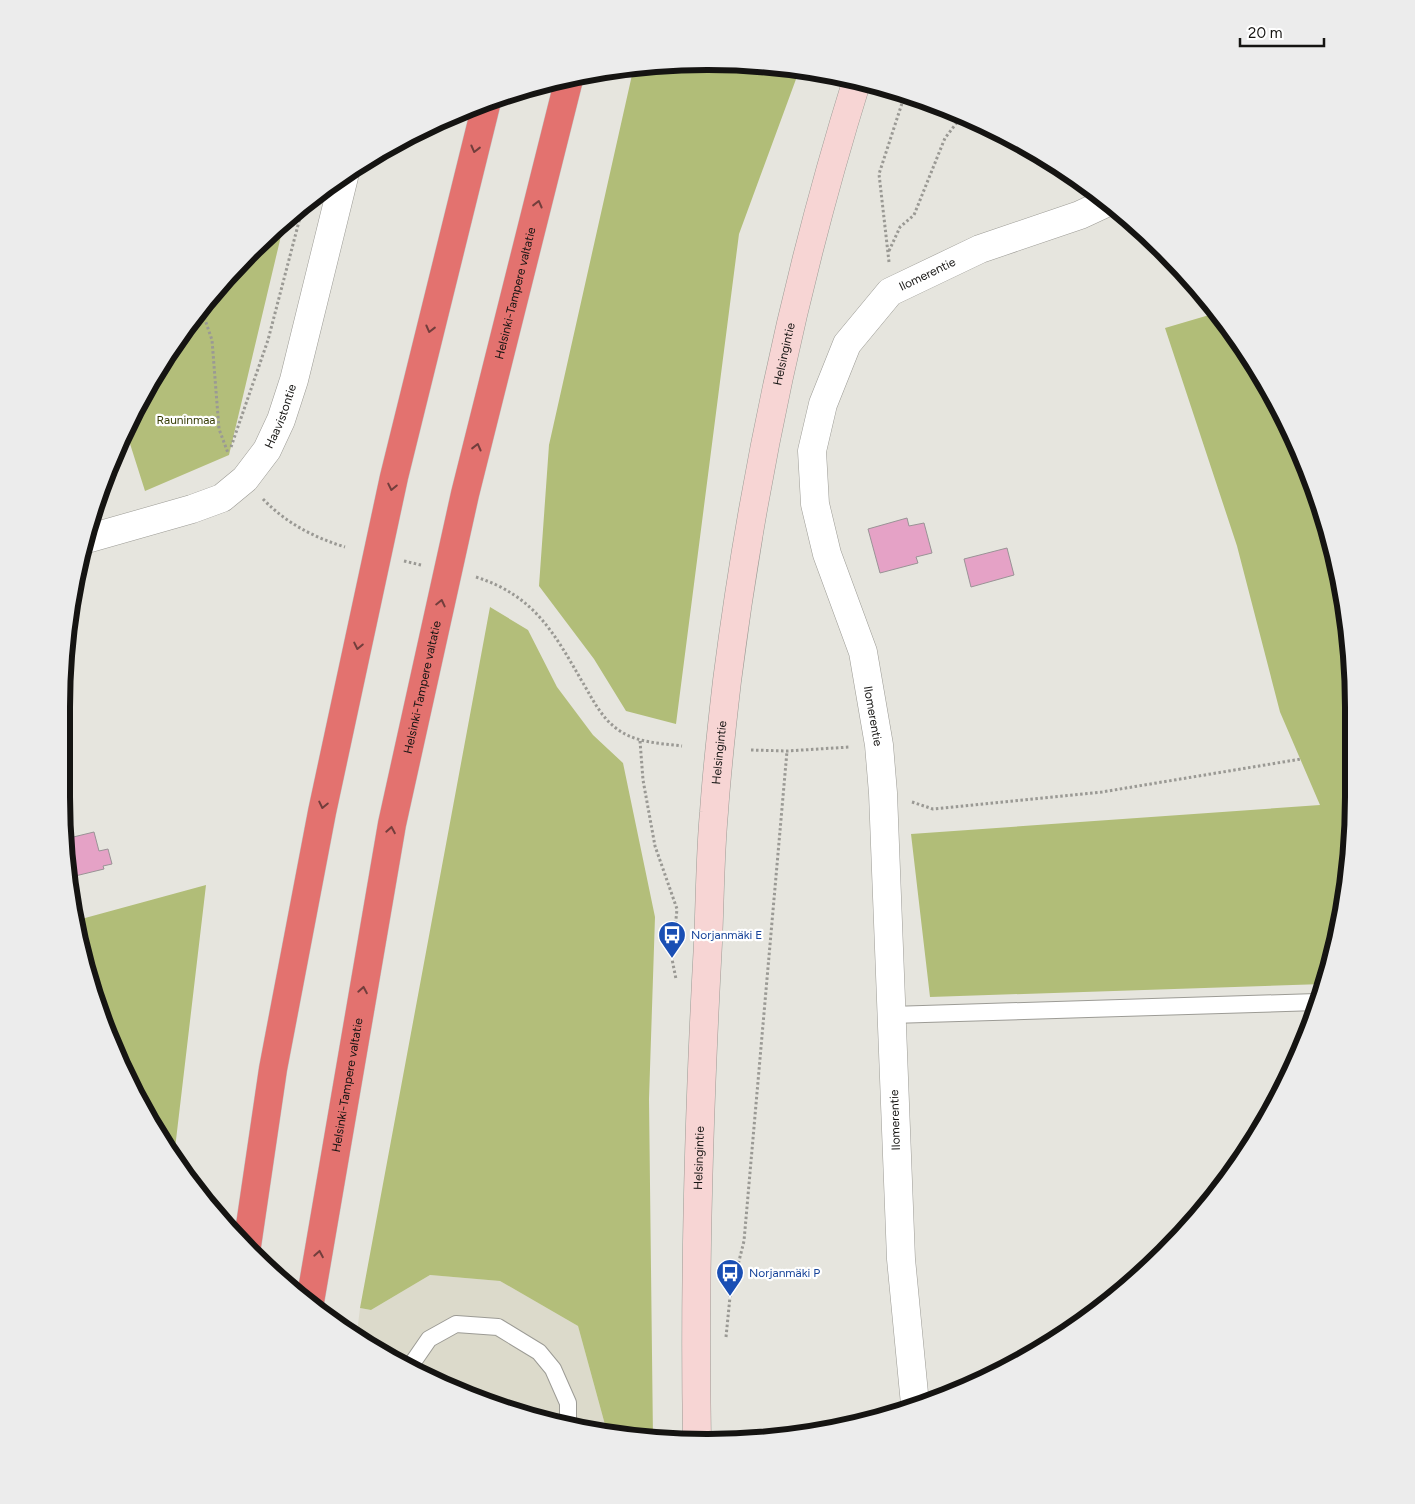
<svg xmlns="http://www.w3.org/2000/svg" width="1415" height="1504" font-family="Figtree,sans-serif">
<rect width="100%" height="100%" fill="#e6e5de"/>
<path fill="#dcdacb" d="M430,1275L500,1281L578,1326L607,1432L540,1421L421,1376L357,1333L360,1308L371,1310Z"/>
<path fill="#b3be7a" d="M285,219L229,455L145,491L125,428L128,421L195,314Z
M490,607L528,630L557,687L593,735L623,763L655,917L649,1099L653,1439L607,1432L578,1326L500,1281L430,1275L371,1310L360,1308Z"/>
<path fill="#b1bd78" d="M749,63L799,71L739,234L676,724L626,711L594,659L539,586L549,445L634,66Z
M1216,313L1267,384L1319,499L1348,623L1354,797L1341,922L1323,984L930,997L911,834L1320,805L1280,712L1237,546L1165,328Z
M206,885L174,1157L128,1082L74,921Z"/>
<path fill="#e5a2c6" stroke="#9a9396" d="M907,518L909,526L924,523L932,553L916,557L918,563L880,573L868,529Z
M1007,548L1014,575L971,587L964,559Z
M94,832L99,851L108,849L112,864L103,866L104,869L71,877L65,839Z"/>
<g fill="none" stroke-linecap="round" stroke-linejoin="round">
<defs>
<path id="lane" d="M891,1015L1317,1002
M409,1368L429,1339L456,1324L498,1327L539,1352L553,1369L568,1403V1425"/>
<g id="street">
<path id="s1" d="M83,540L192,509L222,498L245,479L267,450L281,420L294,380L344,177"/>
<path id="s2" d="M915,1404L901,1259L883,793L879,745L863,652L827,554L815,504L812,451L823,404L847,344L890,292L980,249L1080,215L1108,202"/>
</g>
<g id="secondary">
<path id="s3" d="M697,1440C694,1275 699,1108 708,943C710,899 710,855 714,812C717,768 722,724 727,681C753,477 796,276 857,80"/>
</g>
<g id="highway">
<path d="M247,1246L273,1069L322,812L394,477L487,101"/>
<path id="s4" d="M310,1302L392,824L465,494L569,79"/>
</g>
</defs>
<use href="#lane" stroke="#9c9b95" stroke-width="18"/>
<use href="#street" stroke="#9c9b95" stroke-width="29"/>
<use href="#secondary" stroke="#9c9b95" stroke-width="29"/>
<use href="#highway" stroke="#c2c2c1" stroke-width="29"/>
<path stroke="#9a9994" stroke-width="3" stroke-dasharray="2.5 2.5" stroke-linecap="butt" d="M889,251L900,227L914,215L945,138L962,116
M889,262L879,174L905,94
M201,308L212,340L219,429L228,453
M231,447L268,340L303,206
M263,499C286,523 313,537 345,547
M404,561L421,565
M476,577C535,596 554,633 583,683C593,700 601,717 617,729C636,743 659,743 682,746
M640,741L643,780L655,846L677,909L672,959L676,979
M751,750L787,751L850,747
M912,802L933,809L1102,792L1301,759
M726,1337L730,1297L744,1241L787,751"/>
<use href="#lane" stroke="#fff" stroke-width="16"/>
<use href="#street" stroke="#fff" stroke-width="28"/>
<use href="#secondary" stroke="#f7d5d4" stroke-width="28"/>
<use href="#highway" stroke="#e3726f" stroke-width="28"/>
</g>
<defs><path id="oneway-chevron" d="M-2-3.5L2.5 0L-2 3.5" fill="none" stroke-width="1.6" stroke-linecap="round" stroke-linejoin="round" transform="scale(1.25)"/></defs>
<g stroke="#723e3c">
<use href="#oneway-chevron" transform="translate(475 149) rotate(104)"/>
<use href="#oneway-chevron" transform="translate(538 204) rotate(-76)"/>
<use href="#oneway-chevron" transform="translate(430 329) rotate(104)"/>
<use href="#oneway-chevron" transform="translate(477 447) rotate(-76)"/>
<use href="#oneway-chevron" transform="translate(392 487) rotate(102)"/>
<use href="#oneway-chevron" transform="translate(441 603) rotate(-77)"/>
<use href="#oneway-chevron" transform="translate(358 646) rotate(102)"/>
<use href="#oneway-chevron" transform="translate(323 805) rotate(102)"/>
<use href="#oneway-chevron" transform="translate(391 830) rotate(-80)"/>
<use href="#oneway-chevron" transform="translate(363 990) rotate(-80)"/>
<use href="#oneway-chevron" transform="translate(319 1254) rotate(-80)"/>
</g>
<defs>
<symbol id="bus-pin" viewBox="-11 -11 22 30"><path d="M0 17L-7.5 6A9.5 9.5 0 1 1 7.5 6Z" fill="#1a4fb4" stroke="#fff"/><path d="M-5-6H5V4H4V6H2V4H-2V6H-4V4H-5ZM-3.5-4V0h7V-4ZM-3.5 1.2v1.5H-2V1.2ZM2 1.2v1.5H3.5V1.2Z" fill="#fff"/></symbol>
</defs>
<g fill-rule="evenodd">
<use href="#bus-pin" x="656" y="919" width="32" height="43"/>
<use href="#bus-pin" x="714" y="1257" width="32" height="43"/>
</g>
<g text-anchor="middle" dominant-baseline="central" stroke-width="4.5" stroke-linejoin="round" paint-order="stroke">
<g font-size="12" fill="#151412" stroke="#fff">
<text stroke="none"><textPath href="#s2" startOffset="1185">Ilomerentie</textPath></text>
<text stroke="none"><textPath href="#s4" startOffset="1030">Helsinki-Tampere valtatie</textPath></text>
<text stroke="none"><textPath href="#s3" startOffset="1092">Helsingintie</textPath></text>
<text stroke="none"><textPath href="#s1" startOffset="248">Haavistontie</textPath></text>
<text stroke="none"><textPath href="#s4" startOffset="625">Helsinki-Tampere valtatie</textPath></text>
<text transform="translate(873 716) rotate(80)">Ilomerentie</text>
<text stroke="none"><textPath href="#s3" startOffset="688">Helsingintie</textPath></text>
<text stroke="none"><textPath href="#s4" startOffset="220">Helsinki-Tampere valtatie</textPath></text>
<text transform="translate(895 1120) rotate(-92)">Ilomerentie</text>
<text stroke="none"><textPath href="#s3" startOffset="282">Helsingintie</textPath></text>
</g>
<g font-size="12" fill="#373d07" stroke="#fff">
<text x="186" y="420">Rauninmaa</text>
</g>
<g font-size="12" fill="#164399" stroke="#fff" text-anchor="start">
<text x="691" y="935">Norjanmäki E</text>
<text x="749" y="1273">Norjanmäki P</text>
</g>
</g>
<path d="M0 0H1415V1504H0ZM707 70H708A637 637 0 0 1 1345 707V797A637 637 0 0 1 708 1434H707A637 637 0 0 1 70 797V707A637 637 0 0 1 707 70Z" fill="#ececec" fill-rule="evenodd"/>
<path fill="none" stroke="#151412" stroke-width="6" d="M707 70H708A637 637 0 0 1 1345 707V797A637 637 0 0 1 708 1434H707A637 637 0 0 1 70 797V707A637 637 0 0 1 707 70Z"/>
<path d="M1240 38v8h84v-8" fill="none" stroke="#151412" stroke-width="2.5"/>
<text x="1248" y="38" font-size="15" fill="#151412" stroke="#ffffff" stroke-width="4" paint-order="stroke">20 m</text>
</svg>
